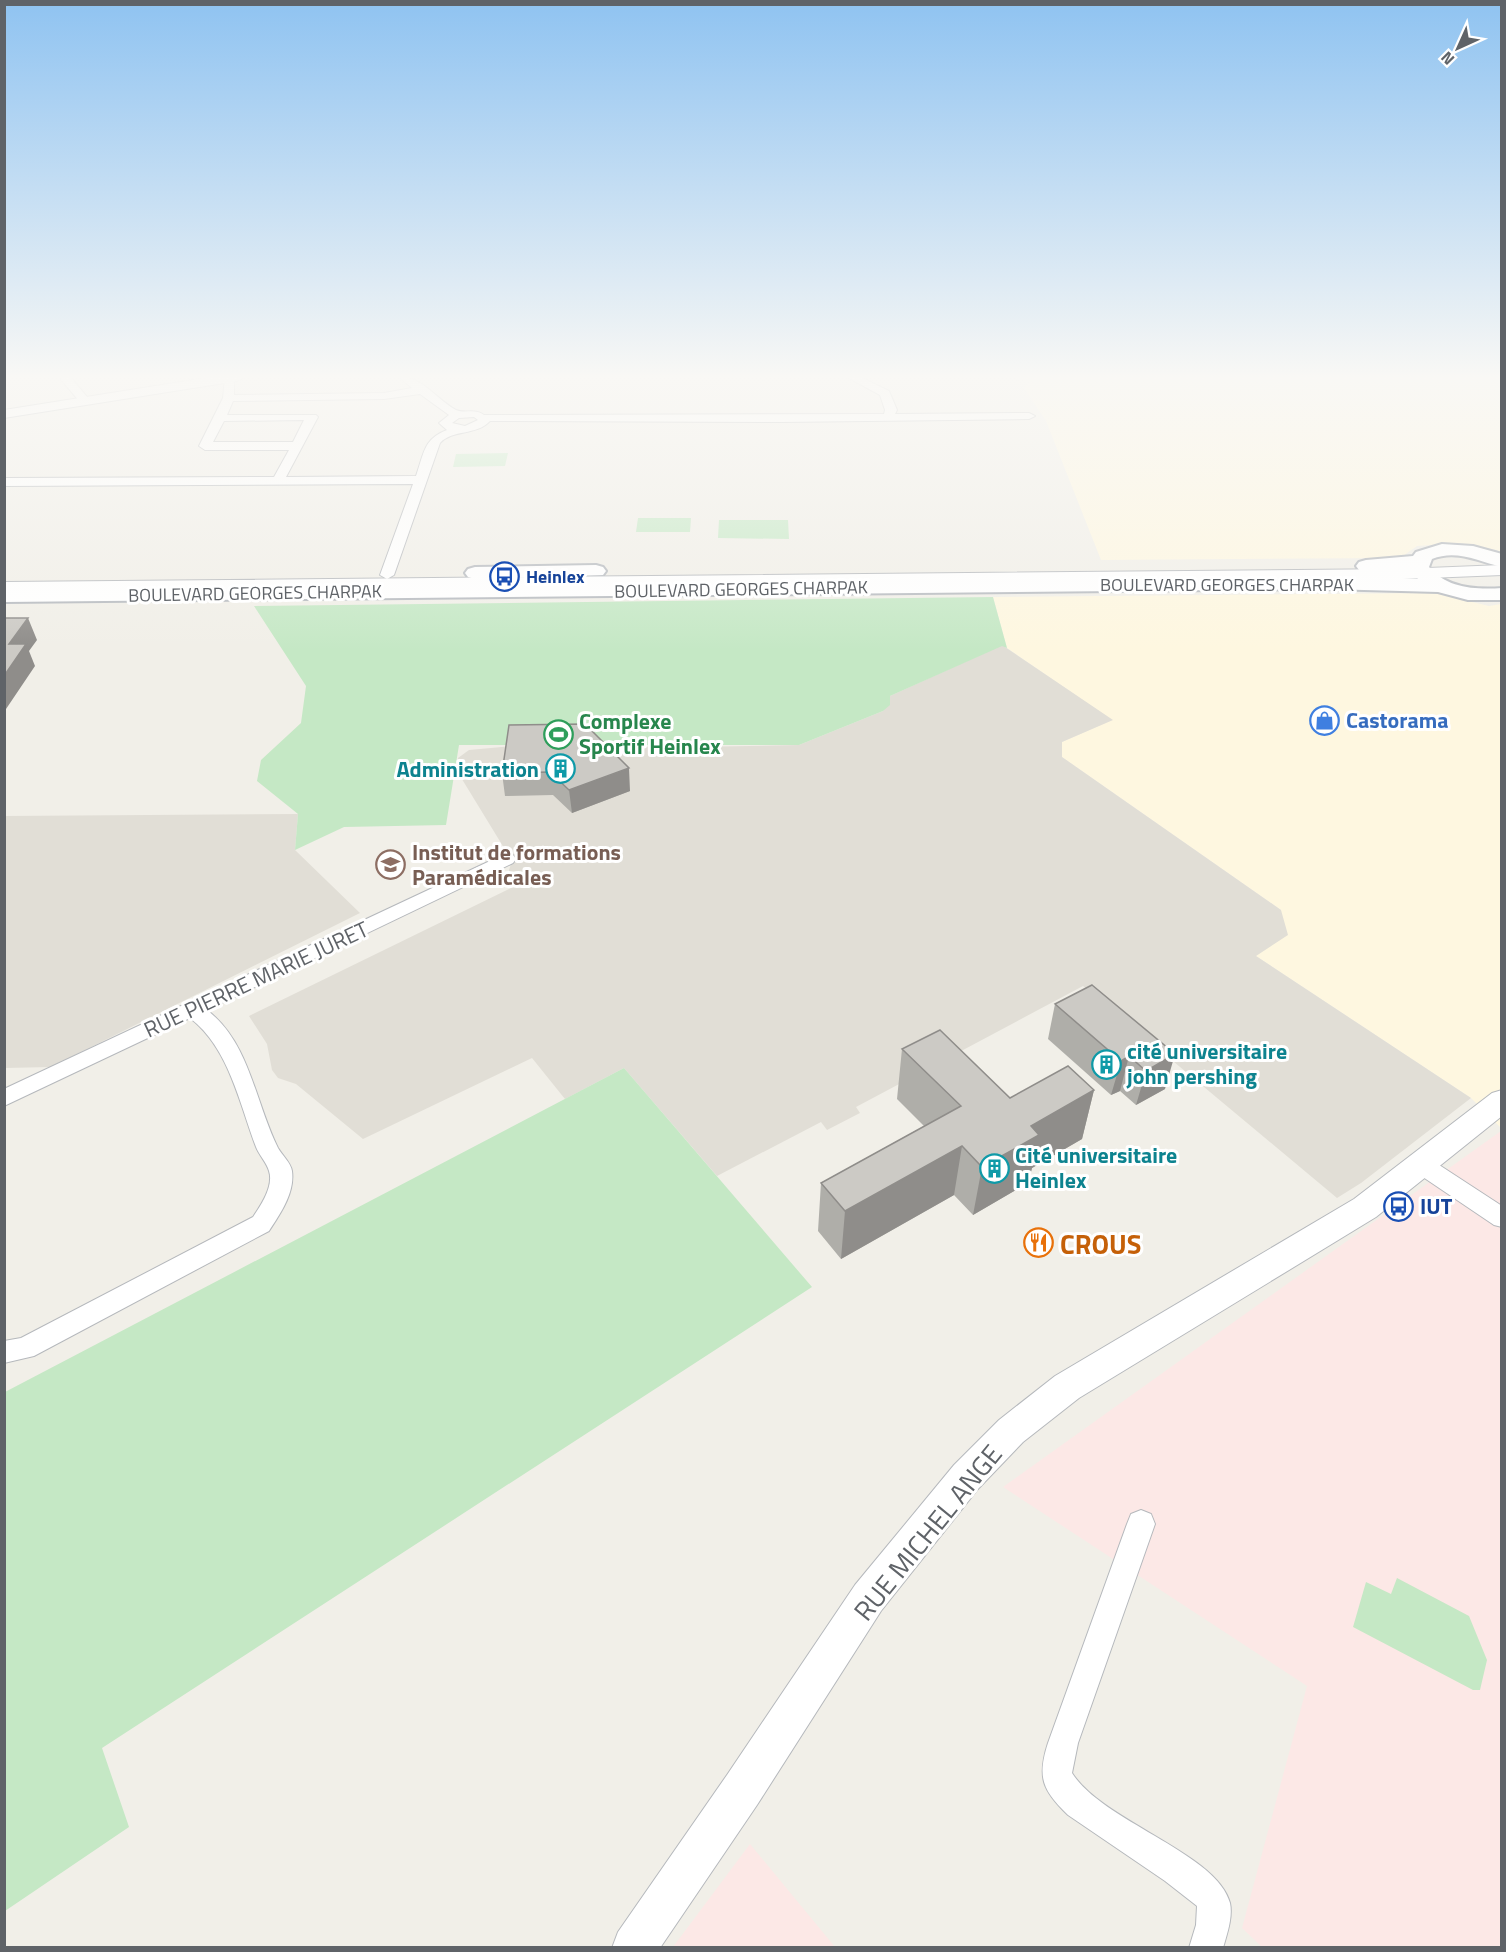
<svg xmlns="http://www.w3.org/2000/svg" width="1506" height="1952" font-family="'Titillium Web',sans-serif">
<rect width="100%" height="100%" fill="#f1efe8"/>
<path fill="#fef7e0" d="M1022,377H1501V554L1497,550L1459,543L1417,546L1400,558L1101,560L1046,421L1024,388L1030,382L1019,378Z
M1434,593L1489,606L1501,604V1128L1471,1098L1256,956L1281,910L1062,757V742L1112,720L1007,648L993,597Z"/>
<path fill="#e1ded6" d="M1002,645L1113,720L1062,742V757L1281,910L1288,935L1256,956L1471,1098L1361,1183L1337,1198L1083,986L856,1107L860,1113L827,1130L821,1122L717,1176L624,1068L565,1099L532,1058L363,1139L296,1084L278,1078L272,1070L267,1044L249,1016L513,887L509,870L512,861L457,771L458,758L469,750L512,746L693,747L799,745L883,711L890,701V696Z
M298,814L295,850L360,913L51,1067L5,1068L4,816Z"/>
<path fill="#fce8e6" d="M1501,1131V1947H1262L1242,1928L1307,1686L1003,1487Z
M750,1844L835,1947H673Z"/>
<path fill="#c5e8c5" d="M508,453L505,466L453,467L456,454Z
M638,518H691L690,532H636Z
M719,520H788L789,539L718,538Z
M993,597L1007,648L1002,646L890,696V705L883,711L799,745H459L446,825L344,827L295,850L298,814L257,781L261,760L301,723L306,686L254,606Z
M624,1068L812,1287L102,1748L129,1827L5,1911V1392Z
M1397,1578L1469,1616L1487,1660L1480,1690H1473L1353,1627L1366,1582L1391,1594Z"/>
<g fill="none" stroke-linecap="round" stroke-linejoin="round">
<defs>
<path id="minor" d="M59,377H70L88,398V402H80Z
M225,377L234,378V395L384,393L412,388L399,377C422,376 437,400 456,410C465,414 475,408 484,415L884,414L885,410L880,395L847,377H860L889,391L897,410L895,414L1029,413L1035,416L1029,419L782,422L490,421C476,436 453,429 440,443L394,575L387,579L380,575L413,484L4,486V478L274,477L289,450H205L199,446L223,398ZM420,394L449,415L439,423L447,430C423,439 424,454 416,476L286,477L318,417L316,415H227L233,401L384,399ZM474,417L478,420L465,426L452,423L459,418ZM304,420L293,442H213L224,421Z
M507,853L513,855L516,859L513,863L207,1010C250,1043 255,1102 278,1148C282,1155 291,1163 292,1171C295,1193 280,1214 269,1231L34,1356L4,1363V1341L21,1338L253,1217C261,1205 274,1186 269,1171C267,1163 259,1155 256,1147C239,1102 229,1048 190,1018L4,1106V1089Z
M1422,1156L1430,1159L1502,1206V1227L1494,1225L1414,1171L1411,1165L1414,1159Z
M1141,1510L1151,1514L1155,1524L1078,1743L1072,1773C1103,1822 1217,1853 1230,1903C1233,1917 1227,1934 1223,1948H1189L1196,1925L1197,1906L1165,1881L1068,1815C1042,1790 1037,1777 1048,1743L1127,1524L1131,1514Z"/>
<path id="tertiary" d="M212,377H244L237,381L4,418V410Z
M1502,565V575L1403,579L4,592V582L1403,569Z
M1502,1090V1116L1376,1217L1079,1398L1023,1442L978,1489L881,1611L757,1805L660,1948H612L618,1932L727,1775L855,1585L954,1465L999,1420L1055,1376L1354,1199L1492,1093Z"/>
<path id="secondary" d="M1442,544L1473,546L1502,554V567C1478,561 1456,549 1432,559L1429,567C1446,588 1476,590 1502,588V600H1468L1438,592L1327,589L4,602V590L1327,577L1418,579L1410,569L1366,572L1359,570L1356,566L1359,562L1366,560L1413,556L1416,552Z
M596,565L603,567L606,571L603,575L475,579L468,577L465,573L468,569L475,567Z"/>
</defs>
<use href="#minor" stroke="#b5b8bc" stroke-width="2"/>
<use href="#tertiary" stroke="#b5b8bc" stroke-width="2"/>
<use href="#secondary" stroke="#b6babf" stroke-width="4"/>
<use href="#minor" fill="#fff" fill-rule="evenodd"/>
<use href="#tertiary" fill="#fff" fill-rule="evenodd"/>
<use href="#secondary" fill="#fff" fill-rule="evenodd"/>
</g>
<path fill="#afaea9" d="M509,725L630,791L572,813L553,795L505,796L502,773Z
M1092,985L1165,1089L1136,1105L1120,1091L1111,1095L1048,1039L1055,1004Z
M902,1049L1010,1098L1094,1090L1082,1139L1032,1168L1028,1183L973,1215L954,1195L841,1259L818,1231L821,1183L924,1126L897,1099Z"/>
<path fill="#8f8d8a" d="M28,618L37,640L29,651L35,666L4,712V676L9,644Z
M629,768L630,791L572,813L569,790Z
M1175,1054L1165,1089L1136,1105L1146,1071Z
M1129,1056L1120,1091L1111,1095L1121,1061Z
M1094,1090L1082,1139L1032,1168L1028,1183L973,1215L982,1167L1031,1126Z
M962,1146L954,1195L841,1259L845,1211Z"/>
<path fill="#cccac5" stroke="#8f8d8a" stroke-width="1.5" d="M4,618H28L9,644H26L4,676Z
M585,724L629,768L569,790L550,772L502,773L509,725Z
M1092,985L1175,1054L1146,1071L1129,1056L1121,1061L1055,1004Z
M940,1030L1010,1098L1068,1066L1094,1090L1031,1126L1039,1135L982,1167L962,1146L845,1211L821,1183L961,1106L902,1049Z"/>
<linearGradient id="sky" x2="0" y2="1"><stop stop-color="#8fc3f1"/><stop offset="0.58" stop-color="#f9f8f5"/><stop offset="1" stop-color="#f9f8f5" stop-opacity="0"/></linearGradient>
<rect width="1506" height="650" fill="url(#sky)"/>
<defs>
<symbol id="bus-ring" viewBox="-11 -11 22 22"><circle r="9.5" fill="#fff" stroke="#1a4fb4" stroke-width="1.5"/><path d="M-5-6H5V4H4V6H2V4H-2V6H-4V4H-5ZM-3.5-4V0h7V-4ZM-3.5 1.2v1.5H-2V1.2ZM2 1.2v1.5H3.5V1.2Z" fill="#1a4fb4"/></symbol>
<symbol id="shop-ring" viewBox="-11 -11 22 22"><circle r="9.5" fill="#fff" stroke="#3f7fe0" stroke-width="1.5"/><path d="M-5-2.5h2.3a2.7 3.5 0 0 1 5.4 0H5L5.5 6h-11ZM-1.5-2.5h3a1.5 2.3 0 0 0-3 0Z" fill="#3f7fe0"/></symbol>
<symbol id="stadium-ring" viewBox="-11 -11 22 22"><circle r="9.5" fill="#fff" stroke="#2e9e5b" stroke-width="1.5"/><path d="M0-5a6.5 5 0 1 0 0 10a6.5 5 0 1 0 0-10ZM-3.5-1.8h7v3.6h-7Z" fill="#2e9e5b"/></symbol>
<symbol id="building-ring" viewBox="-11 -11 22 22"><circle r="9.5" fill="#fff" stroke="#0f9aa8" stroke-width="1.5"/><path d="M-4-6H4V6H1V3H-1V6H-4ZM-2.5-4.3h1.7v1.8h-1.7ZM.8-4.3h1.7v1.8H.8ZM-2.5-1h1.7V.8h-1.7ZM.8-1h1.7V.8H.8Z" fill="#0f9aa8"/></symbol>
<symbol id="university-ring" viewBox="-11 -11 22 22"><circle r="9.5" fill="#fff" stroke="#8d6e63" stroke-width="1.5"/><path d="M0-5L7-2L0 1L-7-2ZM-4 1L0 2.5L4 1V4Q0 6-4 4Z" fill="#8d6e63"/></symbol>
<symbol id="restaurant-ring" viewBox="-11 -11 22 22"><circle r="9.5" fill="#fff" stroke="#e8710a" stroke-width="1.5"/><path d="M-5-6h1v4h1v-4h1v4h1v-4h1v5L-1.5 .5V6h-2V.5L-5-1ZM5-6V6H3V1.5H1.5Q1.5-4 5-6Z" fill="#e8710a"/></symbol>
</defs>
<g fill-rule="evenodd">
<use href="#bus-ring" x="488" y="560" width="33" height="33"/>
<use href="#shop-ring" x="1308" y="704" width="33" height="33"/>
<use href="#stadium-ring" x="542" y="718" width="33" height="33"/>
<use href="#building-ring" x="544" y="752" width="33" height="33"/>
<use href="#university-ring" x="374" y="848" width="33" height="33"/>
<use href="#building-ring" x="1090" y="1048" width="33" height="33"/>
<use href="#building-ring" x="978" y="1152" width="33" height="33"/>
<use href="#bus-ring" x="1382" y="1190" width="33" height="33"/>
<use href="#restaurant-ring" x="1022" y="1226" width="33" height="33"/>
</g>
<g text-anchor="middle" dominant-baseline="central" stroke-width="6" stroke-linejoin="round" paint-order="stroke">
<g font-size="18" font-weight="bold" fill="#164399" stroke="#fff" text-anchor="start">
<text x="526" y="576">Heinlex</text>
</g>
<g font-size="18" fill="#5f6368" stroke="#fff">
<text x="1227" y="584">BOULEVARD GEORGES CHARPAK</text>
<text transform="translate(741 589) rotate(-1)">BOULEVARD GEORGES CHARPAK</text>
<text transform="translate(255 593) rotate(-1)">BOULEVARD GEORGES CHARPAK</text>
</g>
<g font-size="22" font-weight="bold" fill="#366cbe" stroke="#fff" text-anchor="start">
<text x="1346" y="720">Castorama</text>
</g>
<g font-size="22" font-weight="bold" fill="#27864d" stroke="#fff" text-anchor="start">
<text x="579" y="721">Complexe<tspan x="579" dy="25">Sportif Heinlex</tspan></text>
</g>
<g font-size="22" font-weight="bold" fill="#0d838f" stroke="#fff" text-anchor="start">
<text x="539" y="769" text-anchor="end">Administration</text>
<text x="1127" y="1051">cité universitaire<tspan x="1127" dy="25">john pershing</tspan></text>
<text x="1015" y="1155">Cité universitaire<tspan x="1015" dy="25">Heinlex</tspan></text>
</g>
<g font-size="22" font-weight="bold" fill="#785e54" stroke="#fff" text-anchor="start">
<text x="412" y="852">Institut de formations<tspan x="412" dy="25">Paramédicales</tspan></text>
</g>
<g font-size="22" fill="#5f6368" stroke="#fff">
<text transform="translate(256 979) rotate(-25)">RUE PIERRE MARIE JURET</text>
</g>
<g font-size="22" font-weight="bold" fill="#164399" stroke="#fff" text-anchor="start">
<text x="1420" y="1206">IUT</text>
</g>
<g font-size="27" font-weight="bold" fill="#c56008" stroke="#fff" text-anchor="start">
<text x="1060" y="1243">CROUS</text>
</g>
<g font-size="27" fill="#5f6368" stroke="#fff">
<text transform="translate(927 1532) rotate(-51)">RUE MICHEL ANGE</text>
</g>
</g>
<rect width="1506" height="1952" fill="none" stroke="#5f6368" stroke-width="12"/>
<g transform="translate(1458 48) rotate(225)" stroke="#ffffff" stroke-width="4.5" paint-order="stroke">
<path d="M0-4.5L10 22L0 15L-10 22Z" fill="#5f6368"/>
<text y="-9" font-size="16" font-weight="bold" text-anchor="middle" fill="#5f6368">N</text>
</g>
</svg>
